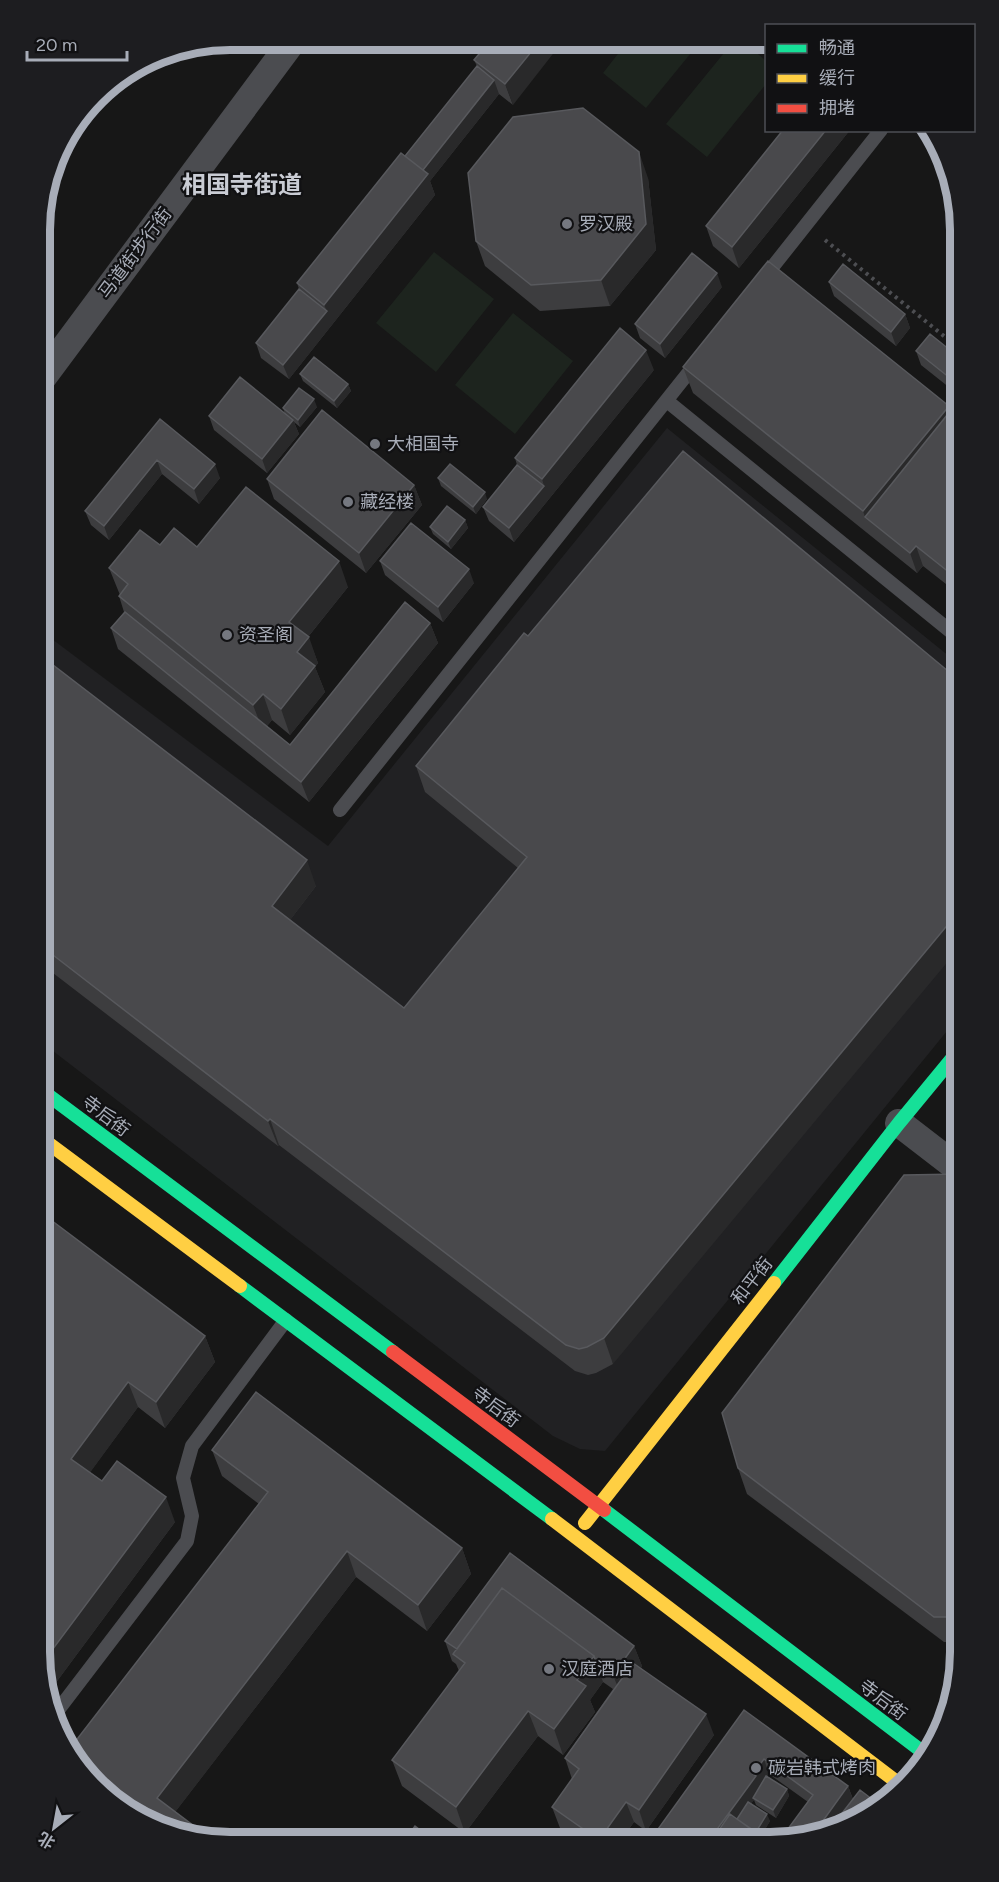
<svg xmlns="http://www.w3.org/2000/svg" width="999" height="1882" font-family="Figtree,'Noto Sans SC',sans-serif">
<rect width="100%" height="100%" fill="#171717"/>
<path fill="#212123" d="M667,428L960,665V1015L605,1451L580,1449L553,1436L40,1041V630L328,846Z"/>
<path fill="#1d241e" d="M628,41L700,42L646,108L603,73Z
M733,42H744L766,61V84L707,157L666,124Z
M434,252L494,299L436,372L376,323Z
M513,313L573,361L515,434L455,385Z"/>
<g fill="none" stroke-linecap="round" stroke-linejoin="round">
<path stroke="#4d4e52" stroke-width="4" stroke-dasharray="3 4.5" stroke-linecap="butt" d="M825,240L960,349"/>
<path stroke="#4b4c50" stroke-width="14" d="M763,279L881,130
M667,401L960,639
M340,810L697,362
M52,1718L187,1541L192,1516L183,1478L192,1446L286,1320"/>
<path stroke="#4b4c50" stroke-width="28" d="M40,381L294,39
M899,1123L960,1170"/>
<path stroke="#16e098" stroke-width="14" d="M40,1089L393,1352
M774,1283L899,1123L960,1049
M240,1286L552,1519
M604,1510L928,1756"/>
<path stroke="#ffcf43" stroke-width="14" d="M40,1137L240,1286
M552,1519L902,1786
M585,1523L774,1283"/>
<path stroke="#f24e42" stroke-width="14" d="M393,1352L604,1510"/>
</g>
<path fill="#3d3d3f" d="M490,41L513,105L499,94L430,181L435,195L289,379L261,358L256,343L299,289L297,283L405,156L477,66L474,60Z
M850,130L739,268L713,246L706,226Z
M648,178L656,250L610,306L540,311L485,266L476,241Z
M829,282L905,314L910,328L896,346L834,296Z
M722,287L665,358L640,338L635,324Z
M916,351L960,358V396L921,365Z
M683,367L949,406L950,411L960,399V595L923,566L917,573L693,393Z
M654,370L514,542L489,521L483,507L517,465L515,458Z
M300,374L348,384L351,391L337,408L303,381Z
M317,407L300,427L294,422L299,434L267,473L214,430L209,416L285,414L283,408Z
M160,419L220,478L199,504L162,474L109,540L91,525L85,511Z
M438,478L487,499L476,514L441,486Z
M267,479L414,485L422,505L366,573L274,499Z
M465,520L468,528L451,549L433,534L430,527Z
M160,545L197,547L348,587L308,637L318,663L315,667L325,692L290,735L272,720L267,726L290,745L430,623L438,643L309,802L118,649L111,628L124,612L119,596L120,595L109,568Z
M380,561L474,583L443,622L385,575Z
M524,633L613,1364L596,1373L588,1375L575,1371L279,1145L278,1146L40,963V655L316,886L290,920L404,1008L518,868L425,792L416,766Z
M960,1174V1643L944,1642L747,1494L738,1468Z
M39,1211L205,1336L215,1362L165,1428L138,1407L90,1472L102,1481L175,1522L46,1696L43,1336L39,1333Z
M212,1450L462,1548L471,1574L427,1631L356,1577L175,1812L156,1828L259,1504L222,1476Z
M445,1641L634,1646L642,1666L641,1668L714,1735L646,1831L634,1822L619,1843L581,1842L560,1828L552,1807L572,1779L565,1758L613,1689L603,1682L590,1700L595,1712L563,1755L538,1736L465,1833L402,1786L392,1760L459,1671L456,1664L452,1661Z
M744,1710L848,1786L853,1799L876,1811L843,1827L840,1819L829,1833L779,1841L808,1802L769,1774L767,1776L787,1789L789,1796L776,1818L756,1805L754,1800L751,1803L770,1821L761,1836L770,1843H655L653,1836Z"/>
<path fill="#29292a" d="M540,41H563L513,105L505,84Z
M494,80L499,94L430,181L435,195L289,379L283,365L327,311L324,305L420,173Z
M826,130H850L739,268L732,247Z
M639,152L648,178L656,250L610,306L601,280Z
M717,273L722,287L665,358L660,344Z
M905,314L910,328L896,346L891,332Z
M646,350L654,370L514,542L509,528L544,486L542,479Z
M348,384L351,391L337,408L334,401Z
M314,399L317,407L300,427L298,420Z
M949,406L958,432L865,517L863,511Z
M293,420L299,434L267,473L262,459Z
M157,460L162,474L109,540L104,526Z
M215,464L220,478L199,504L194,489Z
M414,485L422,505L366,573L359,553Z
M485,492L487,499L476,514L473,507Z
M465,520L468,528L451,549L448,542Z
M916,546L923,566L917,573L910,553Z
M339,561L348,587L299,648L289,622Z
M469,569L474,583L443,622L438,607Z
M430,623L438,643L309,802L301,782Z
M309,637L318,663L315,667L325,692L290,735L281,709L297,652Z
M263,694L272,720L263,731L253,705Z
M307,860L316,886L281,932L272,906Z
M960,910V947L613,1364L604,1338Z
M270,1119L279,1145L278,1146L268,1121Z
M205,1336L215,1362L165,1428L156,1402Z
M128,1382L138,1407L81,1485L71,1459Z
M166,1497L175,1522L46,1696L41,1665Z
M462,1548L471,1574L427,1631L418,1605Z
M347,1551L356,1577L166,1824L157,1798Z
M634,1646L642,1666L621,1695L613,1675Z
M594,1656L603,1682L590,1700L595,1712L563,1755L554,1729L577,1680Z
M528,1711L538,1736L465,1833L456,1807Z
M706,1714L714,1735L646,1831L639,1810Z
M764,1759L769,1774L760,1787L753,1798L754,1800L738,1821L714,1837L716,1843H707Z
M848,1786L853,1800L839,1817L840,1819L829,1833L812,1836Z
M787,1789L789,1796L776,1818L773,1810Z
M626,1802L634,1822L619,1843L600,1842L599,1840Z
M767,1814L770,1821L759,1839L756,1832Z"/>
<path fill="#49494c" stroke="#58595d" stroke-width="1.5" d="M490,41H540L505,84L474,60Z
M477,66L494,80L423,170L405,156Z
M583,108L639,152L646,224L601,280L531,285L476,241L468,173L513,117Z
M783,130H826L732,247L706,226Z
M401,153L428,174L324,305L297,283Z
M692,253L717,273L660,344L635,324Z
M768,261L949,406L863,511L683,367Z
M843,264L905,314L891,332L829,282Z
M299,289L327,311L283,365L256,343Z
M620,328L646,350L542,479L515,458Z
M930,334L960,358V386L916,351Z
M314,357L348,384L334,401L300,374Z
M240,377L293,420L262,459L209,416Z
M299,388L314,399L298,420L283,408Z
M960,399V581L916,546L910,553L865,517Z
M322,410L414,485L359,553L267,479Z
M160,419L215,464L194,489L157,460L104,526L85,511Z
M683,451L960,681V910L604,1338L587,1347L579,1349L566,1345L270,1119L268,1121L40,945V655L307,860L272,906L404,1008L527,857L416,766L524,633L528,636Z
M450,464L485,492L473,507L438,478Z
M517,465L544,486L509,528L483,507Z
M246,487L339,561L289,622L309,637L297,652L315,666L281,709L263,694L253,705L119,596L128,584L109,568L140,530L160,545L174,528L197,547Z
M447,506L465,520L448,542L430,527Z
M411,523L469,569L438,607L380,561Z
M405,602L430,623L301,782L111,628L125,612L290,745Z
M960,1174V1617H934L738,1468L722,1413L904,1175Z
M39,1211L205,1336L156,1402L128,1382L71,1459L102,1481L117,1461L166,1497L41,1665L39,1653V1341L52,1324L39,1314Z
M256,1392L462,1548L418,1605L347,1551L157,1798L214,1841H204L156,1828L104,1796L71,1747L268,1492L212,1450Z
M510,1553L634,1646L613,1675L596,1662L594,1656L502,1588L457,1649L445,1641Z
M502,1588L594,1656L577,1680L586,1686L554,1729L528,1711L456,1807L392,1760L465,1663L453,1654Z
M633,1663L706,1714L639,1810L626,1802L599,1840L552,1807L579,1769L565,1758Z
M744,1710L848,1786L812,1836L779,1841L813,1795L764,1759L753,1774L756,1776L707,1843H662L653,1836Z
M766,1776L787,1789L773,1810L753,1798Z
M860,1790L881,1806L876,1811L848,1824L839,1817Z
M748,1802L767,1814L756,1832L737,1819Z
M730,1814L770,1843H722L714,1837Z
M415,1826L436,1842H403Z"/>
<g fill="#757880" stroke="#111113" stroke-width="2">
<circle cx="567" cy="224" r="6"/>
<circle cx="375" cy="444" r="6"/>
<circle cx="348" cy="502" r="6"/>
<circle cx="227" cy="635" r="6"/>
<circle cx="549" cy="1669" r="6"/>
<circle cx="756" cy="1768" r="6"/>
</g>
<g text-anchor="middle" dominant-baseline="central" stroke-width="4.5" stroke-linejoin="round" paint-order="stroke">
<g font-size="18" fill="#a8adb8" stroke="#111113" text-anchor="start">
<text x="579" y="224">罗汉殿</text>
<text x="387" y="444">大相国寺</text>
<text x="360" y="502">藏经楼</text>
<text x="239" y="635">资圣阁</text>
<text x="561" y="1669">汉庭酒店</text>
<text x="768" y="1768">碳岩韩式烤肉</text>
</g>
<g font-size="18" fill="#a8adb8" stroke="#111113">
<text transform="translate(135 253) rotate(-53)">马道街步行街</text>
<text transform="translate(106 1116) rotate(37)">寺后街</text>
<text transform="translate(752 1281) rotate(-52)">和平街</text>
<text transform="translate(496 1407) rotate(37)">寺后街</text>
<text transform="translate(883 1700) rotate(37)">寺后街</text>
</g>
<g font-size="24" font-weight="bold" fill="#c9ccd4" stroke="#111113">
<text x="242" y="184">相国寺街道</text>
</g>
</g>
<path d="M0 0H999V1882H0ZM230 50H770A180 180 0 0 1 950 230V1652A180 180 0 0 1 770 1832H230A180 180 0 0 1 50 1652V230A180 180 0 0 1 230 50Z" fill="#1d1d20" fill-rule="evenodd"/>
<path fill="none" stroke="#a8adb8" stroke-width="8" d="M230 50H770A180 180 0 0 1 950 230V1652A180 180 0 0 1 770 1832H230A180 180 0 0 1 50 1652V230A180 180 0 0 1 230 50Z"/>
<rect x="765" y="24" width="210" height="108" fill="#111113" stroke="#4d4f55" stroke-width="1.5"/>
<rect x="777" y="44" width="30" height="9" fill="#16e098" stroke="#4d4f55" stroke-width="1.5"/>
<text x="819" y="54" font-size="18" fill="#a8adb8">畅通</text>
<rect x="777" y="74" width="30" height="9" fill="#ffcf43" stroke="#4d4f55" stroke-width="1.5"/>
<text x="819" y="84" font-size="18" fill="#a8adb8">缓行</text>
<rect x="777" y="104" width="30" height="9" fill="#f24e42" stroke="#4d4f55" stroke-width="1.5"/>
<text x="819" y="114" font-size="18" fill="#a8adb8">拥堵</text>
<g transform="translate(54 1828) rotate(211)" stroke="#111113" stroke-width="4.5" paint-order="stroke">
<path d="M0-4.5L10 22L0 15L-10 22Z" fill="#a8adb8"/>
<text y="-9" font-size="16" font-weight="bold" text-anchor="middle" fill="#a8adb8">北</text>
</g>
<path d="M27 51v9h100v-9" fill="none" stroke="#a8adb8" stroke-width="3"/>
<text x="36" y="51" font-size="18" fill="#a8adb8" stroke="#111113" stroke-width="4.5" paint-order="stroke">20 m</text>
</svg>
